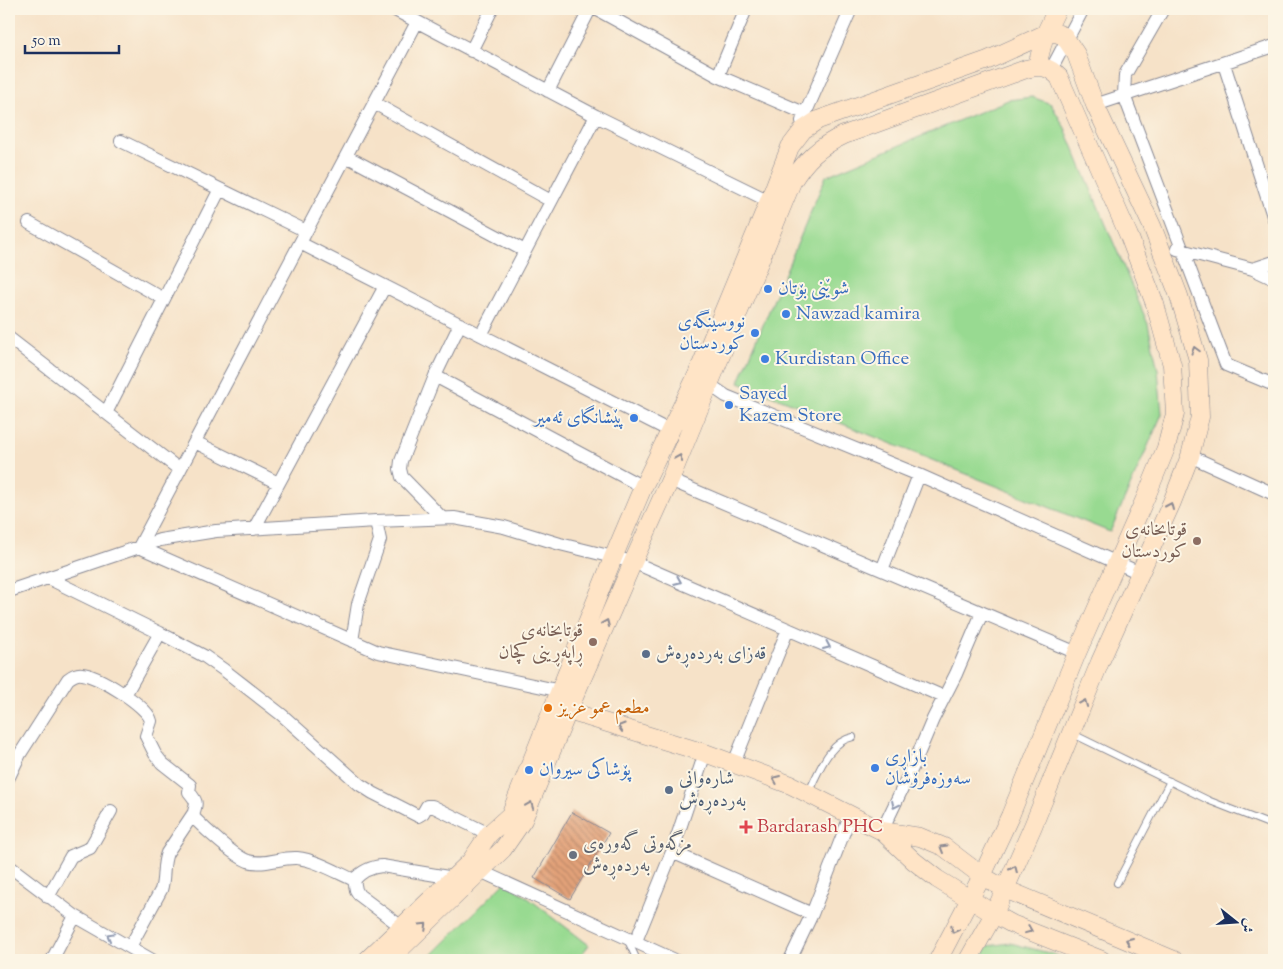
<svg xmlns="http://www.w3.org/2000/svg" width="1283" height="969" font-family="'Sorts Mill Goudy',Amiri,serif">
<defs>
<pattern id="building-back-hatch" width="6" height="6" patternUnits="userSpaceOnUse" patternTransform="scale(1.25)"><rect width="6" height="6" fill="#e3a279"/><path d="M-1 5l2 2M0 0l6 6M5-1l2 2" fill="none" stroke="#b78466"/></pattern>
</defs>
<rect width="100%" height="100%" fill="#fcf5e5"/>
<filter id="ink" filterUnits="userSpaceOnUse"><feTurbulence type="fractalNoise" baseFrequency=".02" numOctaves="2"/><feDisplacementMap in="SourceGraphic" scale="10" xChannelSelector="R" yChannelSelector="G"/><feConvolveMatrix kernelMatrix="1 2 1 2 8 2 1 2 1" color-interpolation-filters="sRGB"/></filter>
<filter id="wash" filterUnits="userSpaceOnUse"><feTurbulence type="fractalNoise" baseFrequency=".0096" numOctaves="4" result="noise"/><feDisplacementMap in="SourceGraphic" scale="20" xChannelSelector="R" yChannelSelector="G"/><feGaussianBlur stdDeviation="1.12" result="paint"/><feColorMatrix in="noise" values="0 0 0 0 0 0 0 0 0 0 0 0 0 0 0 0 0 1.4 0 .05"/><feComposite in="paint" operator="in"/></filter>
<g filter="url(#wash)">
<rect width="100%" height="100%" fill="#f6e2c8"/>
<path fill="#98da91" stroke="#5a8478" d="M1032,97L1051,104L1065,128L1148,324L1158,370L1162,414L1110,532L739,382L826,176L1008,100Z
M506,881L589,945L577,960H427Z
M1010,943L1053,954L1069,960H981L988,946Z"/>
<g id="blocks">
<path fill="url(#building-back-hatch)" d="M572,812L609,833L570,899L534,878Z"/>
</g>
</g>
<g filter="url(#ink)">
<use href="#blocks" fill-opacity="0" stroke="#888893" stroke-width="1"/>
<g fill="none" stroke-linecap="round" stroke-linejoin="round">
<defs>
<path id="service" d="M1073,734L1210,801L1274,826
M808,793C819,772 828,742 853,737
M1117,883L1170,781
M628,941L637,960"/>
<path id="minor" d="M393,9L596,116L769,201
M596,9L718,76L804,113
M1163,9L1125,75L1124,95L1226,365L1274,385
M417,22L139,547L378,652L561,691
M471,51L492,9
M1224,64L1274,219
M1051,70L1083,9
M718,76L746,9
M548,91L590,9
M374,103L551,201
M1095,105L1274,46
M802,121L851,9
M121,141L306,231
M346,156L525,251
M29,223L164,299
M300,243L670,431
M1177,249L1253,269L1274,262
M1253,269L1274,279
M481,335L596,116
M9,338L180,470
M435,376L643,487
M710,385L726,396L919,475L1140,573
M106,413L220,189
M195,442L278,483
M1190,456L1274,494
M670,480L1077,653
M442,518L402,477L400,469L401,461L435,376L460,324
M254,529L385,286
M882,570L919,475
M48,578L160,633L204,656L224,670L282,715L359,784L373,793L418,816L423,813L427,806H432L489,834
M9,591L160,540L216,531L376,521L454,518L504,527L560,544L633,562L944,697
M352,641L358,604L380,540L376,521
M125,695L160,633
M734,763L788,629
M9,777L20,754L68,679C72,676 77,673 82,674C97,675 148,706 151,721L146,736L155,754L162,763L190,785L189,792C202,807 192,805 194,818C205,829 234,856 248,861C264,866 280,857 297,858C316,860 336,872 354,880
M882,831L914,764L933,719L956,674L982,613
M672,852L812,914
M9,866L75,916L152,960
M480,871L675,960
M48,897L71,856L90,848L111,811
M403,928L359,895L356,890L354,880C362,871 370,867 382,866L454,878
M636,941L672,852L705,753
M130,947L161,890C165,878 162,865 167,853L193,814
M52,960L75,916
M790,960L812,914L851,814"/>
<path id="secondary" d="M1037,66L1045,34L1057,9
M568,711L705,753L791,785L882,831L914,861L937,879L994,914L1012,924L1102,960
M882,831L920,837L944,847L982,876L1005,889L1174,960
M367,960L470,862L489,834L510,815L613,558L643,487L697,375L769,201L790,147L803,130L818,120L988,60L1045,34L1056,33L1064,36L1076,54L1095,105L1152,226L1179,296L1198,360L1200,417L1190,456L1172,502L1100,662L1033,826L994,914L968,960
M389,960L503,849L523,820L568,711L633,562L670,480L792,182C805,160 820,146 844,135L1026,69C1040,65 1048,66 1059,77L1129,236L1155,304L1172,365L1175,414L1166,448L1148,492L1077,653L1010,816L982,876L938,960"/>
</defs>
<use href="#service" stroke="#888893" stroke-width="8"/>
<use href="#minor" stroke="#888893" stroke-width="14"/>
<use href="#secondary" stroke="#888893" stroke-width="19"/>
<use href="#service" stroke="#fff" stroke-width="6"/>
<use href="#minor" stroke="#fff" stroke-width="12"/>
<use href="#secondary" stroke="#ffe4c6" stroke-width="18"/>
</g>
<defs><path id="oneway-chevron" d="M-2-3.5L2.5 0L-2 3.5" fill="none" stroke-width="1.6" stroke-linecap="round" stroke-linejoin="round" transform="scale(1.25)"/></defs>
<g stroke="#8d8a92">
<use href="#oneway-chevron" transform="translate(1195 350) rotate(-106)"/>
<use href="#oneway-chevron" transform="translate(679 458) rotate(-68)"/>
<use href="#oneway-chevron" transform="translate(1170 506) rotate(-66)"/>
<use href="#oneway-chevron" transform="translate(606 623) rotate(-67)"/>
<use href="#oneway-chevron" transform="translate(1084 703) rotate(-68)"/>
<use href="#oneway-chevron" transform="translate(621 727) rotate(-163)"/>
<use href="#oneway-chevron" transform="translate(776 779) rotate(-157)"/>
<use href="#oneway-chevron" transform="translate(530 805) rotate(-68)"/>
<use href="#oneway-chevron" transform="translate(943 848) rotate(-150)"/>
<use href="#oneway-chevron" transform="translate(1014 869) rotate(-66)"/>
<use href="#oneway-chevron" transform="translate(424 926) rotate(-44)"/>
<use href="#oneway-chevron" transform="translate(954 930) rotate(118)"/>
<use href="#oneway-chevron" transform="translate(1029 930) rotate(22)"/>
<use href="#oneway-chevron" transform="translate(1129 941) rotate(-157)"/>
</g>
<g stroke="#8d97ae">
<use href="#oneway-chevron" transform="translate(678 581) rotate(23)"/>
<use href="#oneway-chevron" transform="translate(827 646) rotate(24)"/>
<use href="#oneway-chevron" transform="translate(895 805) rotate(116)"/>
<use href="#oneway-chevron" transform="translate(110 936) rotate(-151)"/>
</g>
</g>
<g fill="#3f7fe0" stroke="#fcf5e5" stroke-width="2">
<circle cx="768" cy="289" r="5"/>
<circle cx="786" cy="314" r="5"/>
<circle cx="755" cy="333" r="5"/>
<circle cx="765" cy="359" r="5"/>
<circle cx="729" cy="405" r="5"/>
<circle cx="634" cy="418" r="5"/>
<circle cx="875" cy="768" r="5"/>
<circle cx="529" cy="770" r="5"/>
</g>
<g fill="#8d6e63" stroke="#fcf5e5" stroke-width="2">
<circle cx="1197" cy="541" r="5"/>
<circle cx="593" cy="642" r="5"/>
</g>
<g fill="#5c6f8a" stroke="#fcf5e5" stroke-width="2">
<circle cx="646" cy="654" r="5"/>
<circle cx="669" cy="790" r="5"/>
</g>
<circle fill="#e8710a" stroke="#fcf5e5" stroke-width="2" cx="548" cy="708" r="5"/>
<path fill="#e0444e" stroke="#fcf5e5" stroke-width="2" d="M743.5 819.5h5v5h5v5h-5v5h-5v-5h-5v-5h5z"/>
<circle fill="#6b7280" stroke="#fcf5e5" stroke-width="2" cx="573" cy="855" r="5"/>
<g text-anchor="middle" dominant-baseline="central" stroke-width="4" stroke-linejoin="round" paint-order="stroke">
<g font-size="19" fill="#366cbe" stroke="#fcf5e5" text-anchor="start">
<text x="778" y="289">شوێنی بۆتان</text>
<text x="796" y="314">Nawzad kamira</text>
<text x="745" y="322" text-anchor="end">نووسینگەی<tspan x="745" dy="22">کوردستان</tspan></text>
<text x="775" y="359">Kurdistan Office</text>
<text x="739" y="394">Sayed<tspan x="739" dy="22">Kazem Store</tspan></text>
<text x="624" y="418" text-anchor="end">پێشانگای ئەمیر</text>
<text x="885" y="757">بازاڕی<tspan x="885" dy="22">سەوزەفرۆشان</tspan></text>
<text x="539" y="770">پۆشاکی سیروان</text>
</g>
<g font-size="19" fill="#785e54" stroke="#fcf5e5" text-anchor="end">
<text x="1187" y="530">قوتابخانەی<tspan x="1187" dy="22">کوردستان</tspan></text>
<text x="583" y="631">قوتابخانەی<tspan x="583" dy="22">ڕاپەڕینی کچان</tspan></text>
</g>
<g font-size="19" fill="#4e5e75" stroke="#fcf5e5" text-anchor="start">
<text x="656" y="654">قەزای بەردەڕەش</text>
<text x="679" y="779">شارەوانی<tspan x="679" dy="22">بەردەڕەش</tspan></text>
</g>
<g font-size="19" fill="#c56008" stroke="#fcf5e5" text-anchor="start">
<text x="558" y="708">مطعم عمو عزيز</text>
</g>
<g font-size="19" fill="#be3a42" stroke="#fcf5e5" text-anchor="start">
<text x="757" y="827">Bardarash PHC</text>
</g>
<g font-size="19" fill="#5b616d" stroke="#fcf5e5" text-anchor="start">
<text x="583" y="844">مزگەوتی گەورەی<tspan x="583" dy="22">بەردەڕەش</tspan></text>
</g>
</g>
<rect width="1283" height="969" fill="none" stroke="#fcf5e5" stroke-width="30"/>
<g transform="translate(1236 922) rotate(107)" stroke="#fcf5e5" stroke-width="4" paint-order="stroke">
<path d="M0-4L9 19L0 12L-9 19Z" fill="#1b2f5e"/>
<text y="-8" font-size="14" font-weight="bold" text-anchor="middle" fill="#1b2f5e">ش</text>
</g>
<path d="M25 45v8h94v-8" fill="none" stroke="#1b2f5e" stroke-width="2.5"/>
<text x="32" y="45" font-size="15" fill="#1b2f5e" stroke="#fcf5e5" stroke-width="4" paint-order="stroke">50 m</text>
</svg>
